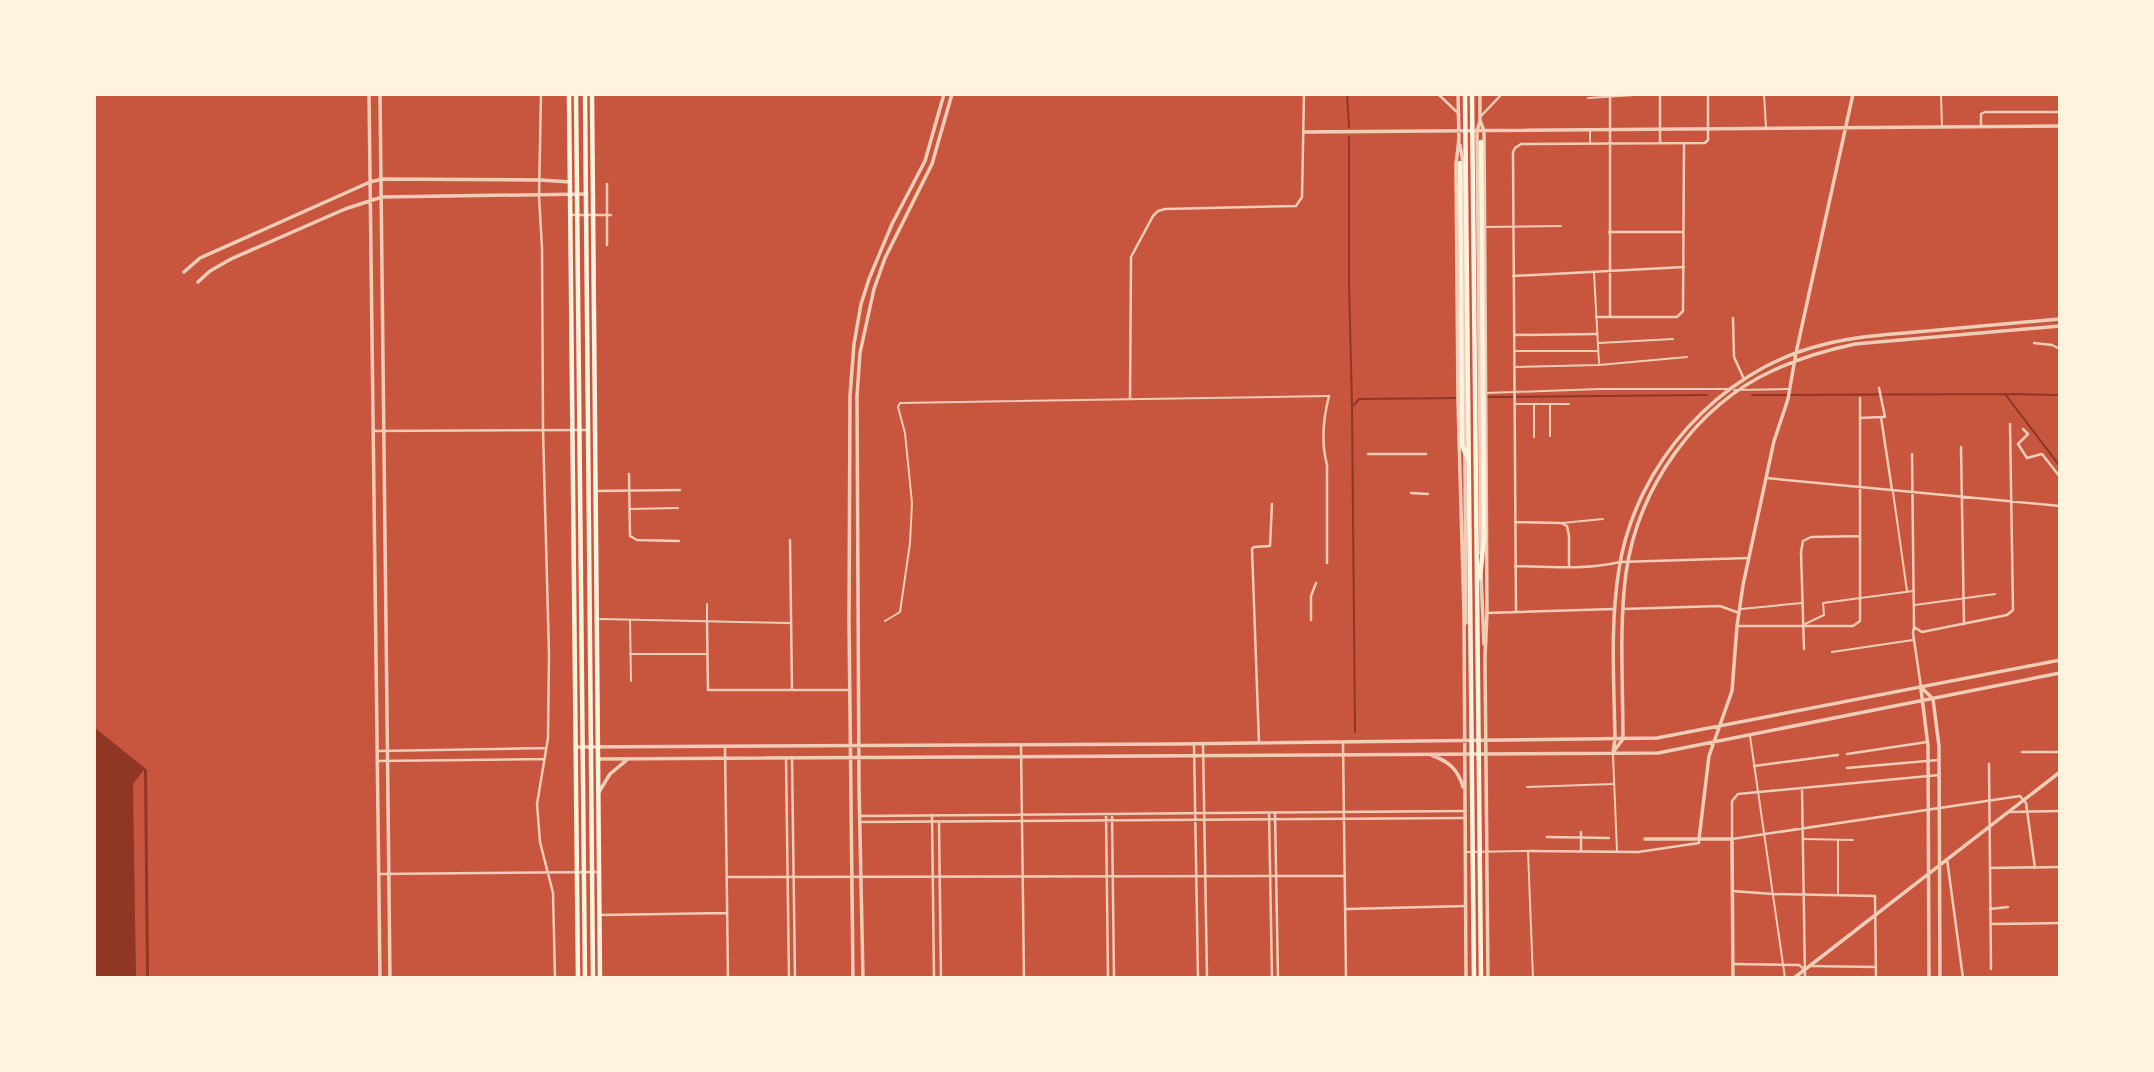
<svg xmlns="http://www.w3.org/2000/svg" width="2154" height="1072" font-family="'DM Sans',sans-serif">
<rect width="100%" height="100%" fill="#c8553d"/>
<path fill="#8f3625" d="M94,727L147,770L149,977H95Z"/>
<path fill="#c8553d" d="M144,770L146,977L136,978L133,784Z"/>
<g fill="none" stroke-linecap="round" stroke-linejoin="round">
<path stroke="#8f3625" stroke-width="2" d="M1347,94L1349,127
M1349,137V283L1352,405
M2005,394L2060,395
M1752,395L2005,394L2059,465
M1488,397L1707,395
M1355,732L1352,407L1359,399L1458,398"/>
<path stroke="#f1ccb7" stroke-width="2" d="M1764,94L1766,127
M1941,94L1942,127
M1588,98L1651,94
M1590,131V143
M1486,227L1561,226
M1594,273L1599,363
M1599,343L1673,339
M1516,351H1597
M1516,367L1599,365L1687,357
M1734,390L1788,389
M1486,393L1599,389H1728
M1515,404H1569
M1534,405V437
M1550,436V405
M1893,492L1907,591
M630,509L678,508
M1562,523L1603,519
M707,604V621
M1915,605L1995,594
M1741,609L1802,603
M600,619L790,623
M630,621L631,681
M885,621L900,612L910,543L912,503L905,433L898,407L900,403L1328,396
M1805,624L1824,615L1823,603L1913,591
M1832,652L1913,640
M630,654H706
M1750,736L1785,978
M1613,755L1617,851
M1527,787L1613,784
M1804,839L1853,840
M1466,852L1528,851L1533,978
M1838,894V840"/>
<path stroke="#f1ccb7" stroke-width="2.5" d="M541,94L539,196L542,248L543,430L549,654L548,738L537,804L540,842L553,893L555,978
M1438,94L1459,114
M1481,116L1502,94
M1981,127V114L1985,112H2060
M1660,143V94
M607,184V245
M571,215H611
M1609,232H1683
M1513,276L1684,267
M1610,315V94
M1596,317H1677L1683,311L1684,143
M1733,318L1734,357L1744,379
M1514,335L1597,334
M2034,343L2052,345L2060,349
M1879,388L1885,417H1881L1892,490
M1130,399L1131,257L1153,216L1158,211L1165,209L1296,206L1302,197L1304,94
M1860,418L1881,417
M2023,429L2028,434L2018,444L2027,458L2042,454L2060,477
M373,431L587,430
M1961,447L1964,624
M1368,454H1426
M1912,454L1914,627L1913,633L1921,687
M629,474L630,536L637,540L679,541
M1766,478L2060,506
M595,491L680,490
M1411,493L1428,494
M1515,522L1561,523L1567,526L1569,536V567
M790,540L792,690
M1327,563V465C1321,442 1323,419 1329,396
M1515,566C1550,567 1587,570 1620,562L1749,558
M1623,609L1720,606L1739,613
M1516,612L1513,152L1515,148L1521,144L1705,143L1708,140V94
M1487,613L1614,609
M1311,620V596L1316,583
M707,622L708,690H850
M1738,626H1853L1860,621V398
M1914,627L1922,632L2007,615L2013,610L2010,424
M1804,649L1801,552L1803,541L1811,537L1860,536
M1203,743L1207,978
M1259,743L1252,549L1254,547L1270,546L1272,504
M1343,743L1346,978
M1194,744L1198,978
M725,746L728,978
M1021,746L1024,978
M378,751L546,748
M2022,752H2060
M1847,754L1927,742
M792,757L795,978
M786,758L789,978
M377,761L544,759
M1989,764L1991,969
M1754,766L1838,755
M1847,768L1938,760
M1939,775L1738,794L1732,801V839L2020,796L2026,803L2035,868
M1802,788L1805,978
M2011,812L2060,811
M1269,813L1272,978
M1275,813L1278,978
M1106,814L1108,978
M1112,814L1114,978
M932,815L934,978
M860,816L1465,811
M860,822L1465,818
M939,823L941,978
M1581,832V852
M1547,837L1609,838
M1528,851L1638,852L1699,843V839
M1947,859L1963,978
M1990,868L2060,867
M379,874L599,872
M727,877L1345,876
M1732,891L1773,894L1875,896L1876,978
M1347,909L1466,906
M1990,909L2008,907
M600,915L726,913
M1991,924L2060,923
M1733,964L1799,965L1804,969
M1809,966L1876,967"/>
<path stroke="#f1ccb7" stroke-width="3.5" d="M369,94L380,978
M380,94L390,978
M1458,94L1459,139L1456,164L1458,402L1464,614L1466,978
M1480,94V120
M1480,120L1484,131L1487,613L1485,657L1488,978
M1480,121L1477,131L1481,554
M1304,132L2060,126
M1460,145L1463,163L1466,623
M184,272L200,258L370,182L383,179L540,180L570,182
M198,282L210,271L231,259L345,209L382,197L586,194
M1481,575L1484,644
M1921,687L1933,699L1939,746L1940,978
M1921,689L1928,746L1929,978
M575,747L1177,744L1657,738L2060,660
M1614,751L1623,739C1623,684 1619,627 1626,573C1638,488 1695,406 1774,370C1800,358 1827,350 1855,344L2060,326
M1613,753L1615,739C1614,683 1610,624 1619,569C1635,465 1719,370 1822,345C1856,336 1892,334 1927,331C1971,327 2015,323 2060,319
M1431,755C1448,761 1458,769 1463,787
M599,759L1658,753L2060,673
M599,792L610,774L628,759
M1645,839H1732L1733,978
M1699,839L1709,756L1732,691L1737,626L1743,585L1774,441L1788,399L1796,353L1853,94
M853,978L849,622L850,396L854,344L861,304L869,279L892,224L925,161L944,94
M863,978L859,785L857,396L860,353L874,289L885,258L932,164L952,94
M1794,978L2060,772"/>
<path stroke="#fff3e0" stroke-width="4.5" d="M569,94L578,978
M576,94L585,978
M585,94L593,978
M592,94L600,978"/>
<path stroke="#fff3e0" stroke-width="4.5" d="M1465,94L1474,978
M1472,94L1481,978
M1460,163L1462,445L1468,459
M1480,578L1484,537L1481,142"/>
</g>
<rect width="2154" height="1072" fill="none" stroke="#fff3e0" stroke-width="192"/>
</svg>
